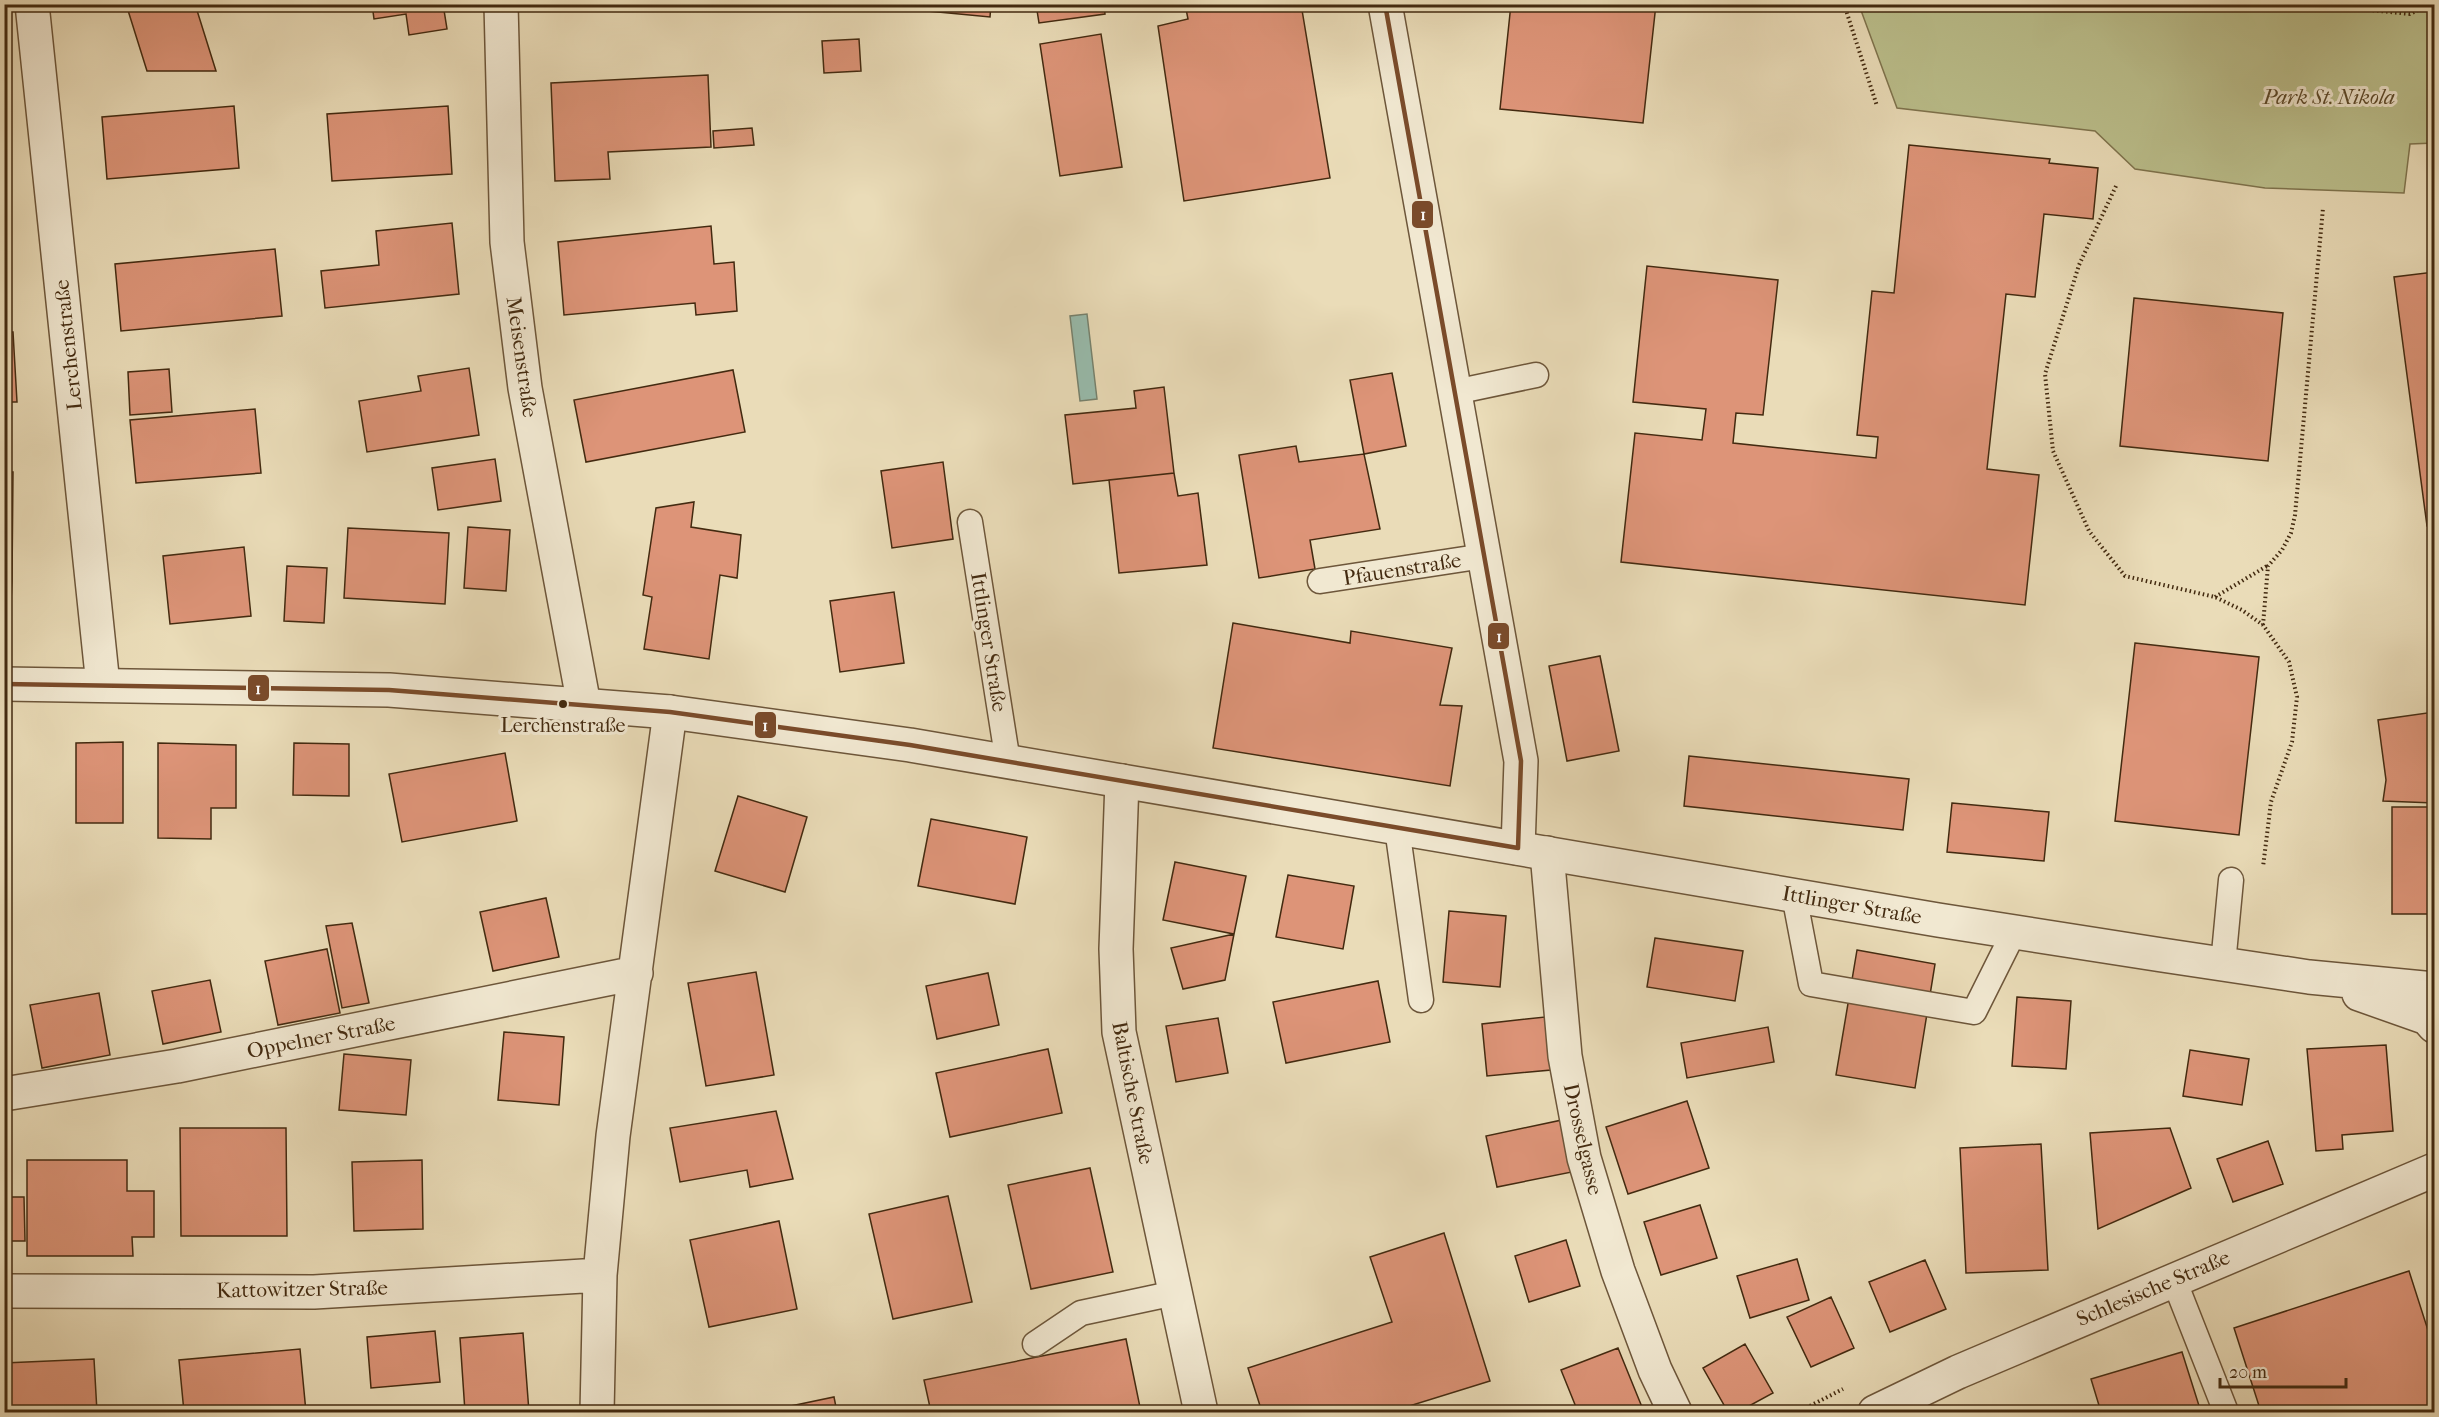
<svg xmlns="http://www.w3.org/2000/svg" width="2439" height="1417" font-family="'IM FELL French Canon',serif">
<rect width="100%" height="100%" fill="#eadcb8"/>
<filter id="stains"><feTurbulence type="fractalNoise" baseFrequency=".00333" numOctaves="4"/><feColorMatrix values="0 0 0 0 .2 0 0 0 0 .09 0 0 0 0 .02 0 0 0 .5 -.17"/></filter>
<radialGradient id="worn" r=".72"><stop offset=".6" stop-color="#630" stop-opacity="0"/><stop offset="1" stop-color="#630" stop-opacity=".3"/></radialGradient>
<path fill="#bbbf8c" stroke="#7f744e" stroke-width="1.5" d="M1859,5H2434V143L2410,144L2404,193L2265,188L2135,169L2095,131L1897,108Z"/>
<path fill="#98bcad" stroke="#76826e" stroke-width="1.5" d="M1087,314L1097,399L1080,401L1070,316Z"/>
<path fill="#dd9478" stroke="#432a10" stroke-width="1.5" d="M126,4H195L216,71H147Z
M372,4H443L447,29L409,35L406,14L374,19Z
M928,4H991L990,17L928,11Z
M1036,4H1104L1105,14L1039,23Z
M1185,4H1301L1330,178L1184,201L1158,26L1188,19Z
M1511,4H1656L1643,123L1500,109Z
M1101,34L1122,167L1060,176L1040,44Z
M859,39L861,71L824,73L822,41Z
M708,75L711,147L608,152L610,179L555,181L551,83Z
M234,106L239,168L107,179L102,117Z
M448,106L452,174L332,181L327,114Z
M752,128L754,145L714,148L713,131Z
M1909,145L2050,159L2049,163L2098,168L2093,219L2044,214L2035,297L2006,294L1987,469L2039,475L2025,605L1621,562L1635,433L1702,440L1706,409L1633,402L1647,266L1778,280L1763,415L1736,413L1733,443L1876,458L1878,437L1857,435L1872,291L1894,293Z
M452,223L459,294L325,308L321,271L379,265L376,231Z
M711,226L714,264L734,262L737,311L696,315L695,303L564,315L558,242Z
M275,249L282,316L121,331L115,264Z
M2434,272V525L2427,526L2394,277Z
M2134,298L2283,313L2268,461L2120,446Z
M4,332H13L17,402H4Z
M469,368L479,435L367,452L359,401L421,391L418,376Z
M169,369L172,412L130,415L128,372Z
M733,370L745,432L586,462L574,400Z
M1392,373L1406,446L1364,454L1350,380Z
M1164,387L1174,473L1073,484L1065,415L1136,408L1134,391Z
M255,409L261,473L136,483L130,420Z
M1296,446L1299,462L1364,454L1380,529L1310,540L1315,569L1259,578L1239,455Z
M495,459L501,501L438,510L432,468Z
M943,462L953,539L892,548L881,471Z
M4,472H13L12,581H4Z
M1174,473L1178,496L1198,493L1207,565L1119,573L1109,480Z
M694,502L691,527L741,535L737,578L720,575L709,659L644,649L652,597L643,595L656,508Z
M468,527L510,530L506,591L464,588Z
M348,528L449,533L445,604L344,598Z
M244,547L251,616L170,624L163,556Z
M287,566L327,568L324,623L284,621Z
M4,581H12L10,620H4Z
M894,592L904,663L840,672L830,601Z
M1233,623L1350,643L1351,631L1452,648L1440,705L1462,706L1450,786L1213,748Z
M2135,643L2259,657L2239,835L2115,821Z
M1600,656L1619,751L1567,761L1549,666Z
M2434,712V803L2383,801L2386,780L2378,720Z
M123,742V823H76V743Z
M158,743L236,745V808H211V839L158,838Z
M294,743L349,744V796L293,795Z
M505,753L517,821L402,842L389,774Z
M1689,756L1909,779L1903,830L1684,806Z
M738,796L807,817L785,892L715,871Z
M1952,803L2049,812L2044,861L1947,852Z
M2392,807H2434V914H2392Z
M931,819L1027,837L1015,904L918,886Z
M1175,862L1246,876L1234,934L1163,920Z
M1288,875L1354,886L1343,949L1276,937Z
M546,898L559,957L493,971L480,912Z
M1449,911L1506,916L1500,987L1443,982Z
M352,923L369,1003L342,1008L326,926Z
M1234,934L1225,980L1183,989L1171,948Z
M1655,938L1743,951L1735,1001L1647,987Z
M327,949L340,1013L278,1025L265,961Z
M1857,950L1935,964L1915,1088L1836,1075Z
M756,972L774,1075L706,1086L688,983Z
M988,973L999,1025L937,1039L926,986Z
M210,980L221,1032L163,1044L152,991Z
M1378,981L1390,1042L1286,1063L1273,1002Z
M99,993L110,1055L42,1068L30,1005Z
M2017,997L2071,1001L2066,1069L2012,1066Z
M1545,1017L1551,1070L1487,1076L1482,1024Z
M1218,1018L1228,1073L1176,1082L1166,1026Z
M1768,1027L1774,1062L1687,1078L1681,1043Z
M504,1032L564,1037L559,1105L498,1100Z
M2386,1045L2393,1131L2342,1135L2343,1149L2316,1151L2307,1049Z
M1048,1049L1062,1113L950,1137L936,1073Z
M2190,1050L2249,1059L2242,1105L2183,1096Z
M344,1054L411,1060L406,1115L339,1110Z
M1687,1101L1709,1168L1628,1194L1606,1127Z
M776,1111L793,1179L750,1187L747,1170L680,1182L670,1128Z
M1562,1120L1572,1172L1497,1187L1486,1136Z
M180,1128H286L287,1236H181Z
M2170,1128L2191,1188L2098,1229L2090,1133Z
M2268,1141L2283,1184L2233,1202L2217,1159Z
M2041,1144L2048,1270L1966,1273L1960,1148Z
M27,1160H127V1191H154V1237H132L133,1256H27Z
M422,1160L423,1229L354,1231L352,1162Z
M1090,1168L1113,1272L1031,1289L1008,1185Z
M948,1196L972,1302L893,1319L869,1214Z
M4,1197H24L25,1241H4Z
M1700,1205L1717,1258L1661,1275L1644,1222Z
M779,1221L797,1309L709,1327L690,1240Z
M1444,1233L1490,1381L1390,1412H1262L1248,1368L1392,1322L1370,1257Z
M1566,1240L1580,1286L1529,1302L1515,1256Z
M1797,1259L1809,1300L1750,1318L1737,1276Z
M1925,1260L1946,1309L1890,1332L1869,1282Z
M2409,1271L2434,1349V1412H2261L2234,1328Z
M1831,1297L1854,1348L1811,1367L1787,1317Z
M435,1331L440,1382L371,1388L367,1337Z
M523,1333L529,1412H465L460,1338Z
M1126,1339L1141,1412H931L924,1380Z
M1745,1344L1773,1393L1738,1412H1728L1703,1368Z
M1618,1348L1644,1412H1578L1561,1370Z
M300,1349L306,1412H184L179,1360Z
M2182,1352L2201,1412H2101L2091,1379Z
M94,1359L97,1412H4V1363Z
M834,1397L837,1412H762Z"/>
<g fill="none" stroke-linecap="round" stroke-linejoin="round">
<defs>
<path id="service" d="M1455,392L1536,375
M970,522L1008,762
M1320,581L1484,556
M1397,828L1421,1000
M1794,895L1811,984L1974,1012L2014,932
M2223,964L2231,880
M2174,1280L2226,1412
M1035,1344L1081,1313L1175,1293"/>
<path id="minor" d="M32,4L103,685
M501,4L507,242L525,388L584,705
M1385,4L1521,761L1518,848
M1122,781L1116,949L1119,1032L1201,1412
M1547,853L1565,1056L1584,1158L1618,1271L1655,1370L1675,1412
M4,1094L177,1066L636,973
M4,1291L314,1292L600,1275
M597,1412L600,1275L613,1136L670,712"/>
<path id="tertiary" d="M4,684L389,690L670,712L910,745L1938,920L2162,955L2309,977L2434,989
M2359,994L2427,1018L2434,1026
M1875,1412L1958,1372L2434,1170"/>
</defs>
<use href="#service" stroke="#6d563a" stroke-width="27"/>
<use href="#minor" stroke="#6d563a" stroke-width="36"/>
<use href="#tertiary" stroke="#6d563a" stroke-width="36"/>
<path stroke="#432a10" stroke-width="4" stroke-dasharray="1.5 3" stroke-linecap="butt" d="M1844,4L1877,106
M2310,4L2410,14L2430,4
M2116,186L2079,265L2045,374L2053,451L2089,531L2125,576L2215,597L2242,610L2263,625L2289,662L2297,697L2292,742L2271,802L2263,867
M2215,597L2267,566
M2263,625L2268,566L2282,550L2291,533L2295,515L2323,208
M1798,1412L1843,1389"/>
<use href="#service" stroke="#f1e8d1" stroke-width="24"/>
<use href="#minor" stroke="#f1e8d1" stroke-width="33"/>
<use href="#tertiary" stroke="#f1e8d1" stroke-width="33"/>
<defs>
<path id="bus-1" d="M1385,4L1521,761L1518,848
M4,684L389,690L670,712L910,745L1518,848"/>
</defs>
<use href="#bus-1" stroke="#f1e8d1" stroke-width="9"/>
<use href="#bus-1" stroke="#7a4b2a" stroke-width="4.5"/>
</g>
<circle fill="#432a10" stroke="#f1e8d1" stroke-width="2" cx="563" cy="704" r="5"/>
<g text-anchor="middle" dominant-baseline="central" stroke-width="6" stroke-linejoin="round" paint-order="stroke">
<g font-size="20" fill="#432a10" stroke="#f1e8d1">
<text x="563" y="725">Lerchenstraße</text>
</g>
<g font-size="21" font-style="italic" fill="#5b4829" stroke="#f1e8d1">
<text x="2329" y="97">Park St. Nikola</text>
</g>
<g font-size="21" fill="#432a10" stroke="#f1e8d1">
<text transform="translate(68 345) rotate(-96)">Lerchenstraße</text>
<text transform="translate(522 357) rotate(82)">Meisenstraße</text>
<text transform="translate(1402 569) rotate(-9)">Pfauenstraße</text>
<text transform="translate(989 642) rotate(81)">Ittlinger Straße</text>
<text transform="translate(1852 905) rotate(10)">Ittlinger Straße</text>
<text transform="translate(321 1037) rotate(-11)">Oppelner Straße</text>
<text transform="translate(1133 1093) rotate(79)">Baltische Straße</text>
<text transform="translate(1583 1139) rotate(77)">Drosselgasse</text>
<text transform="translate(2153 1288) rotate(-23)">Schlesische Straße</text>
<text transform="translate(302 1289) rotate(-1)">Kattowitzer Straße</text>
</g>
</g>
<g stroke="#f1e8d1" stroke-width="2">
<rect x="1411" y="200" width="23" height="29" rx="6" fill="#7a4b2a"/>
<rect x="1487" y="622" width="23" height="28" rx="6" fill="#7a4b2a"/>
<rect x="247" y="674" width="23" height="28" rx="6" fill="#7a4b2a"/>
<rect x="754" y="711" width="23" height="28" rx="6" fill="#7a4b2a"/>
</g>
<g font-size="16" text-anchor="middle" font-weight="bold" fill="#fff">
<text x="1423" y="220">1</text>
<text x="1499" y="642">1</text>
<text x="258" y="694">1</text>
<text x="765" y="731">1</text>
</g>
<rect width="2439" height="1417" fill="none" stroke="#eadcb8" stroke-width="24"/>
<rect x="6" y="6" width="2427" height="1405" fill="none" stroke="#432a10" stroke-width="3"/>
<rect x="12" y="12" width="2415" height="1393" fill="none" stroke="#432a10" stroke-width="1.5"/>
<path d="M2220 1378v9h126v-9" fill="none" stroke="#432a10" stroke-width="3"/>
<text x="2229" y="1378" font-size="18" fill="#432a10" stroke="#f1e8d1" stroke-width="4.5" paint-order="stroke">20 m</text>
<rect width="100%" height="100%" filter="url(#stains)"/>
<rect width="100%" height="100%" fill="url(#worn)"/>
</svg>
